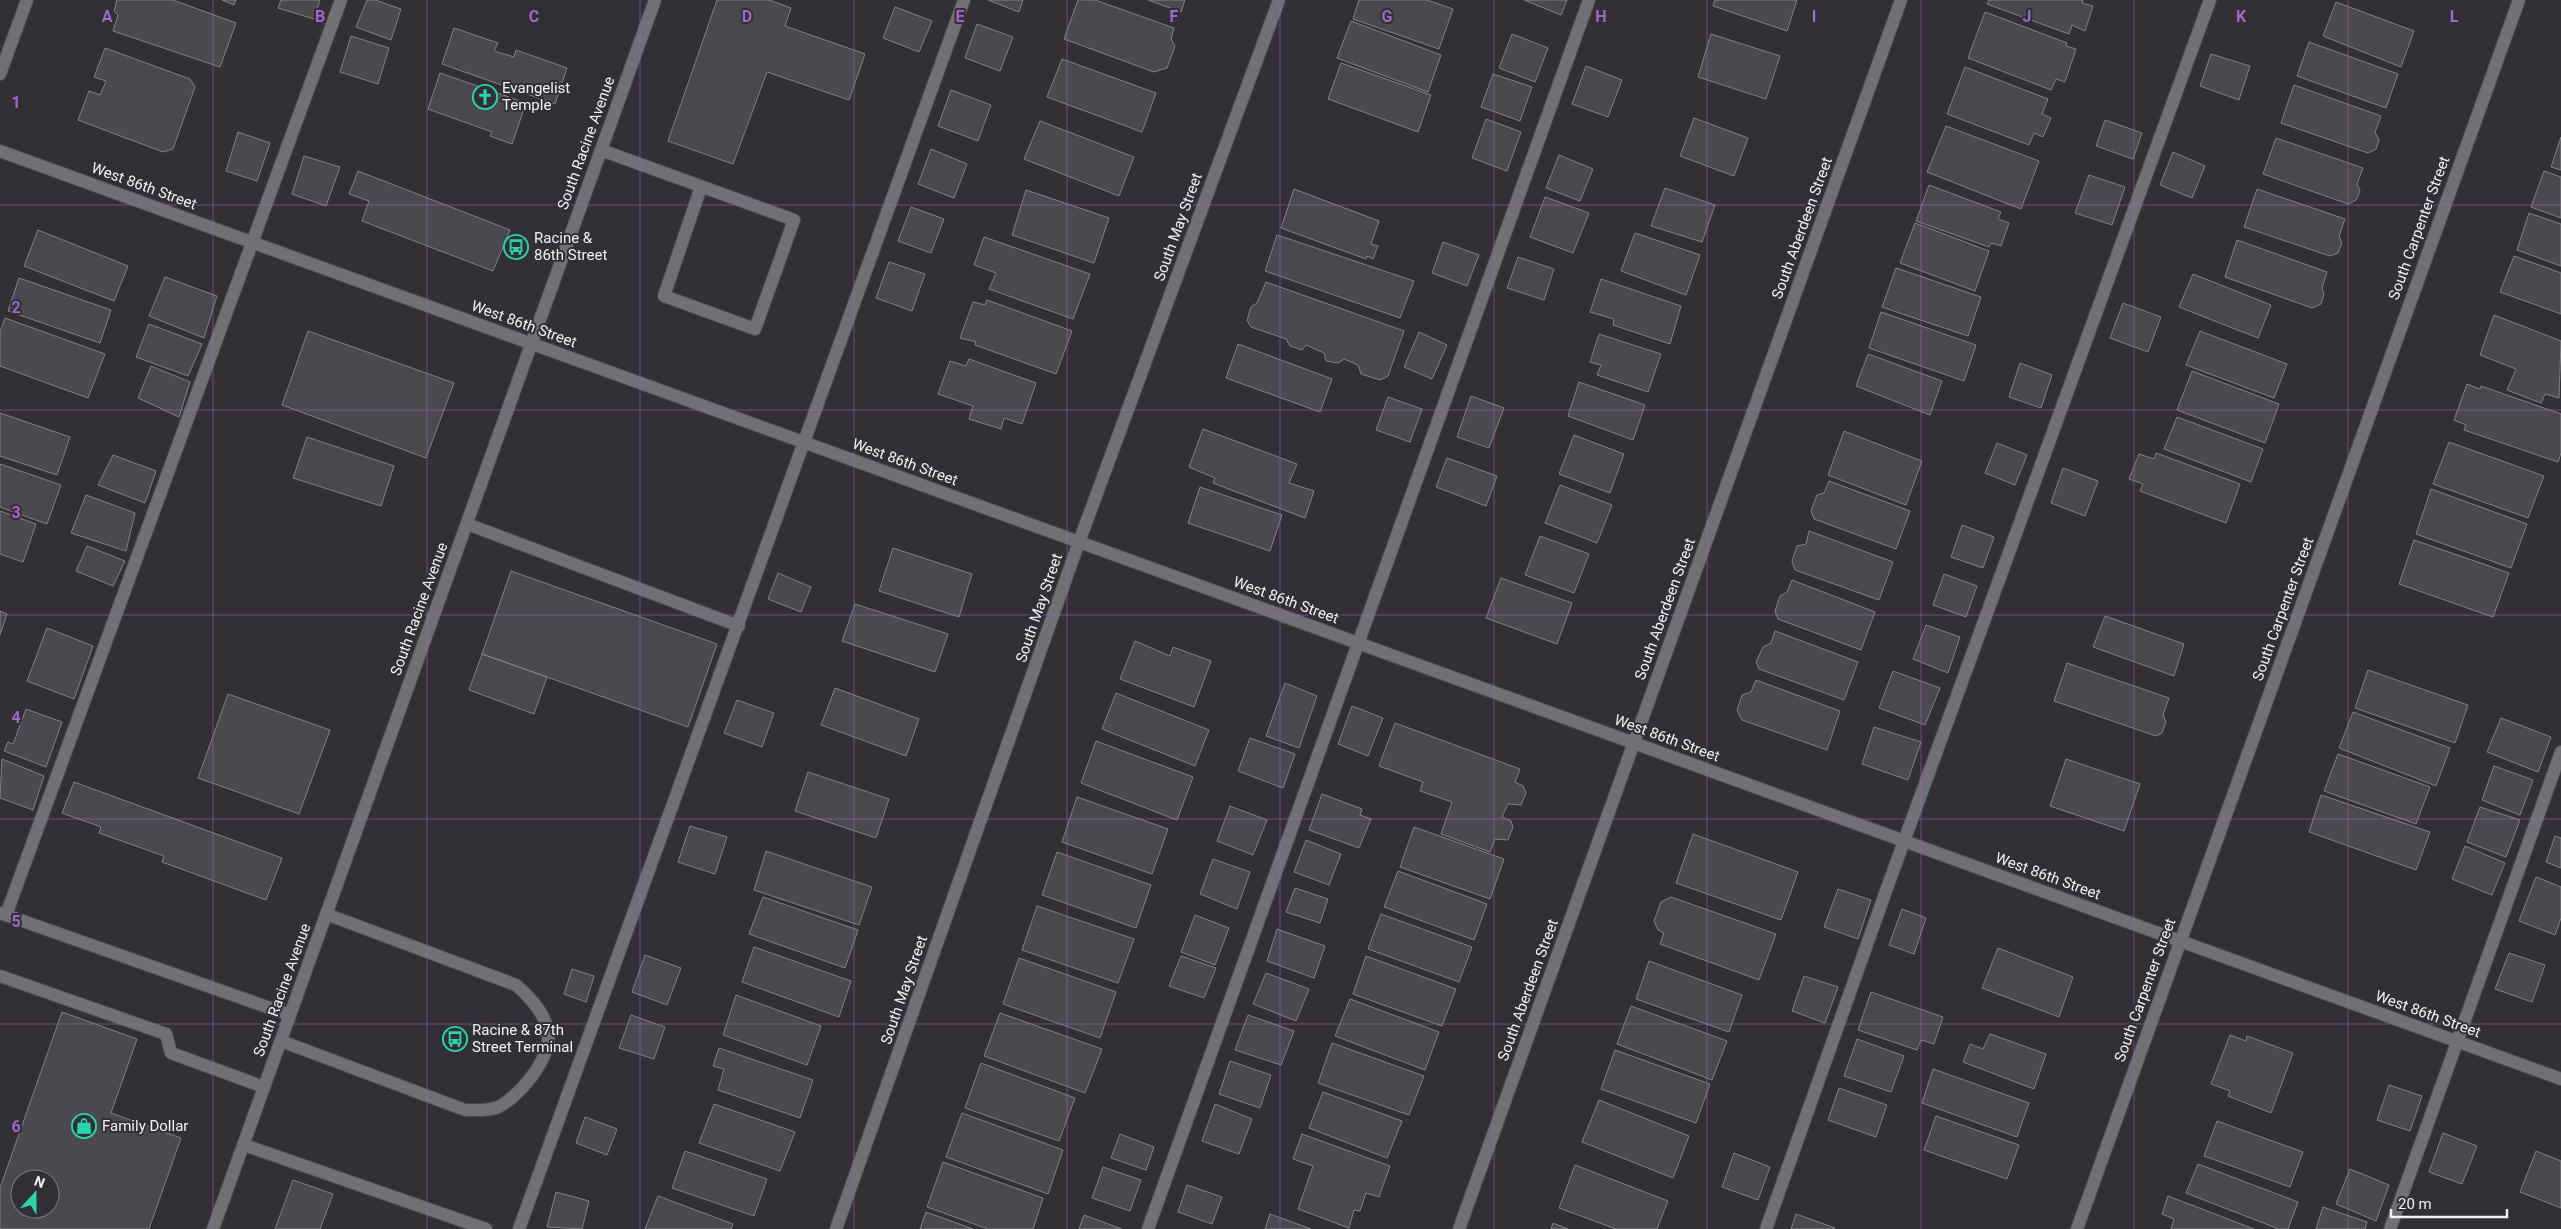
<svg xmlns="http://www.w3.org/2000/svg" width="2561" height="1229" font-family="Roboto,sans-serif">
<rect width="100%" height="100%" fill="#323034"/>
<path fill="#4a494d" stroke="#848287" fill-rule="evenodd" d="M117,0H173L236,23L220,67L113,31L118,15L114,11Z
M222,0H236L234,5Z
M281,0H320L314,19L278,8Z
M367,0H375L401,9L391,40L356,27Z
M717,0H769L791,8L785,26L865,54L849,100L767,72L733,164L668,141Z
M988,0H1023L1019,12Z
M1078,0H1095L1174,28L1171,39L1175,46L1167,68L1154,72L1064,39Z
M1148,0H1185L1181,12Z
M1359,0H1427L1453,9L1439,49L1353,19Z
M1524,0H1567L1561,15Z
M1715,0H1797L1787,31L1713,6Z
M1989,0H2083L2082,3L2093,6L2085,31L2072,25L2069,34L1987,4Z
M2336,2L2414,31L2401,67L2323,36Z
M895,7L932,21L919,52L883,38Z
M1985,12L2067,43L2066,46L2076,49L2065,82L2056,79L2051,90L1968,58Z
M1351,21L1441,55L1428,92L1337,58Z
M977,24L1013,37L1000,71L965,58Z
M454,28L498,43L494,51L514,57L516,50L567,68L555,104L442,64Z
M1512,34L1548,48L1535,82L1499,68Z
M1711,34L1780,56L1766,99L1698,77Z
M351,36L389,48L378,84L340,72Z
M2309,42L2398,74L2386,108L2297,76Z
M105,48L190,79L195,87L173,149L163,152L78,120L89,91L100,95L106,81L94,77Z
M2211,54L2250,66L2239,100L2200,86Z
M1062,59L1156,93L1142,132L1047,97Z
M1341,63L1431,95L1418,132L1328,99Z
M1586,66L1622,80L1608,117L1572,104Z
M1965,67L2048,99L2042,114L2051,118L2043,137L2034,133L2029,145L1947,114Z
M440,73L526,103L512,144L490,136L492,132L428,109Z
M1493,74L1532,87L1520,121L1481,107Z
M2294,85L2381,116L2375,132L2379,140L2376,149L2368,153L2281,123Z
M951,90L991,105L978,141L938,126Z
M1694,118L1748,138L1734,176L1680,156Z
M1486,119L1521,132L1507,171L1472,158Z
M2105,120L2142,133L2133,159L2096,146Z
M1040,121L1134,157L1119,196L1024,159Z
M1946,126L2039,161L2021,209L1927,172Z
M238,132L270,143L257,181L226,171Z
M2561,137V170L2551,167Z
M2276,138L2363,168L2357,184L2360,191L2356,200L2348,204L2263,174Z
M931,149L967,164L954,198L918,184Z
M2173,152L2205,166L2192,198L2160,185Z
M1559,155L1593,169L1580,201L1546,188Z
M304,156L340,167L326,206L292,194Z
M358,171L510,230L493,271L362,221L369,201L349,194Z
M2544,171L2561,177V218L2531,207Z
M2089,175L2125,187L2112,225L2075,213Z
M1929,185L2001,212L1998,219L2009,223L2001,246L1991,243L1989,247L1916,221Z
M1665,188L1715,205L1702,242L1651,226Z
M1294,189L1379,221L1371,244L1378,246L1373,259L1367,256L1366,259L1281,228Z
M2257,189L2345,219L2339,236L2342,243L2338,253L2330,256L2244,227Z
M1026,190L1109,218L1094,263L1012,235Z
M1545,197L1589,213L1573,253L1530,237Z
M911,207L944,219L931,253L898,241Z
M2529,213L2561,224V266L2517,250Z
M1915,223L1989,251L1975,291L1900,263Z
M38,230L128,266L114,301L24,266Z
M1635,233L1700,255L1686,295L1621,271Z
M1277,235L1414,281L1400,318L1265,271Z
M984,237L1090,274L1073,319L989,289L996,273L974,265Z
M2237,240L2327,272L2322,288L2324,294L2321,304L2312,308L2225,277Z
M1443,242L1479,255L1467,286L1432,273Z
M2514,256L2561,273V314L2500,292Z
M1518,257L1554,269L1544,300L1507,288Z
M889,262L925,274L912,311L876,298Z
M1896,268L1981,297L1968,336L1882,307Z
M2193,274L2271,305L2258,338L2179,307Z
M165,277L217,296L204,338L149,316Z
M19,278L111,310L100,343L8,311Z
M1601,279L1681,306L1670,344L1613,325L1614,319L1590,312Z
M1266,282L1404,331L1388,376L1380,380L1361,374L1358,365L1344,359L1338,363L1326,361L1324,353L1306,345L1302,350L1290,346L1286,339L1251,327L1247,320L1251,307L1257,303Z
M987,300L1072,331L1056,374L975,345L976,342L960,338L973,302L985,305Z
M2123,303L2161,317L2148,352L2110,338Z
M1881,312L1976,345L1964,381L1869,348Z
M2494,315L2561,341L2559,398L2545,394L2541,403L2507,390L2516,369L2480,355Z
M5,318L105,354L88,398L0,366V332Z
M149,324L202,344L188,376L136,357Z
M308,331L454,383L426,458L282,405Z
M2200,331L2287,364L2274,398L2186,365Z
M1419,332L1447,345L1432,379L1404,367Z
M1599,334L1661,354L1648,392L1597,375L1601,365L1590,362Z
M1238,344L1332,379L1320,412L1226,378Z
M1868,354L1942,381L1930,415L1856,386Z
M969,359L1036,383L1022,424L1004,418L1001,429L969,419L973,406L938,394L950,361L966,366Z
M2020,363L2052,375L2041,408L2009,397Z
M151,366L190,382L179,417L138,398Z
M2192,371L2279,404L2265,443L2177,410Z
M1579,382L1645,405L1633,440L1568,416Z
M2467,384L2480,389L2481,386L2561,414V453L2558,462L2464,430L2466,425L2454,420Z
M1471,396L1504,408L1489,448L1457,437Z
M1388,397L1422,409L1410,442L1376,430Z
M0,413L70,437L57,475L0,456Z
M2177,417L2263,449L2251,482L2164,449Z
M1203,429L1297,464L1289,483L1314,491L1305,518L1213,483L1215,478L1189,467Z
M1844,431L1922,461L1906,505L1828,475Z
M1574,435L1624,454L1610,493L1559,474Z
M307,437L394,466L381,506L293,478Z
M2449,442L2544,476L2528,518L2433,484Z
M1997,443L2027,455L2015,485L1985,473Z
M2156,453L2240,484L2226,523L2140,491L2143,484L2129,479L2139,454L2154,459Z
M113,455L156,471L145,503L98,485Z
M1447,458L1497,476L1486,506L1436,487Z
M0,464L61,485L47,524L0,507Z
M2063,468L2098,481L2085,516L2051,503Z
M1829,481L1910,511L1896,549L1814,519L1811,511L1817,495L1824,493Z
M1560,485L1612,505L1597,543L1545,523Z
M1200,487L1282,515L1270,551L1188,523Z
M2431,489L2527,524L2511,568L2416,534Z
M86,495L135,513L126,551L71,533Z
M0,511L36,524L23,562L0,554Z
M1962,525L1994,537L1983,568L1951,557Z
M1809,531L1893,562L1879,600L1795,570L1792,561L1797,546L1806,544Z
M1540,536L1589,554L1574,593L1525,575Z
M2414,540L2509,573L2493,617L2399,584Z
M87,546L125,561L113,586L76,571Z
M893,548L972,574L959,617L879,591Z
M511,571L717,644L688,727L482,654Z
M778,573L811,587L801,612L768,599Z
M1944,574L1977,586L1966,617L1933,605Z
M1501,578L1572,603L1557,644L1486,618Z
M1792,580L1875,612L1861,650L1778,619L1775,611L1780,596L1787,592Z
M855,604L948,634L935,672L842,641Z
M0,611L7,614L0,635Z
M2105,616L2184,644L2174,676L2093,647Z
M1926,625L1960,637L1948,673L1913,659Z
M47,628L93,646L74,699L27,681Z
M1775,631L1858,662L1844,700L1759,669L1756,662L1763,647L1771,643Z
M1135,641L1170,656L1173,647L1211,661L1194,707L1120,679Z
M482,654L547,677L534,714L469,690Z
M2067,663L2169,698L2163,715L2166,722L2162,733L2156,736L2054,701Z
M2368,670L2468,705L2455,743L2355,708Z
M1893,671L1940,688L1925,725L1879,708Z
M1756,680L1840,711L1827,750L1742,720L1737,710L1742,695L1751,692Z
M1285,683L1317,696L1299,748L1266,736Z
M835,688L919,719L906,756L821,725Z
M1116,693L1209,730L1195,766L1102,729Z
M228,694L330,730L299,814L198,778Z
M737,700L774,713L762,747L724,733Z
M1352,706L1383,718L1368,756L1338,744Z
M26,709L62,722L46,767L4,751L8,742L13,744Z
M2353,712L2450,748L2436,786L2339,748Z
M2501,718L2551,737L2538,772L2487,752Z
M1395,723L1520,769L1515,782L1523,786L1526,793L1521,805L1508,804L1502,817L1511,821L1513,827L1508,840L1495,839L1490,852L1441,834L1452,802L1420,791L1423,782L1379,766Z
M1874,727L1921,742L1908,780L1862,764Z
M1250,738L1295,754L1283,788L1238,771Z
M1096,741L1193,777L1177,820L1081,783Z
M2338,754L2430,787L2416,824L2324,791Z
M2,759L44,776L33,810L0,798Z
M2066,759L2140,784L2124,831L2050,806Z
M2494,766L2533,780L2520,815L2482,800Z
M808,772L889,799L876,838L795,811Z
M74,782L282,858L266,900L162,862L164,856L99,833L101,827L62,813Z
M1322,794L1362,809L1360,815L1371,819L1359,848L1309,830Z
M2321,795L2430,832L2416,870L2309,832Z
M1077,797L1168,829L1152,874L1062,842Z
M1230,806L1267,820L1253,855L1217,841Z
M2480,807L2520,820L2506,857L2467,842Z
M690,826L727,837L715,874L678,862Z
M1414,827L1504,859L1490,899L1400,867Z
M1693,834L1798,872L1781,920L1676,883Z
M2555,836L2561,838V868L2546,862Z
M1306,840L1341,854L1329,885L1294,872Z
M2465,846L2505,863L2492,895L2452,879Z
M766,851L872,887L859,925L754,890Z
M1057,852L1151,885L1136,928L1042,895Z
M1213,859L1250,872L1237,909L1200,894Z
M1398,871L1487,904L1474,940L1384,907Z
M2536,877L2561,887V918L2555,935L2519,921Z
M1295,888L1328,899L1320,923L1286,912Z
M1838,889L1871,900L1858,939L1824,927Z
M763,897L858,930L845,968L749,934Z
M1671,897L1776,934L1759,980L1660,944L1664,933L1658,930L1654,921L1661,902Z
M1037,906L1134,939L1118,983L1022,950Z
M1902,909L1926,918L1914,954L1889,945Z
M1381,914L1472,947L1459,982L1368,949Z
M1195,915L1229,928L1215,965L1181,952Z
M1277,929L1325,946L1314,978L1267,961Z
M754,947L851,981L839,1017L742,982Z
M1998,948L2073,977L2059,1017L1982,988Z
M2509,953L2545,965L2532,1002L2495,989Z
M645,955L681,968L667,1005L632,992Z
M1181,956L1216,968L1204,998L1169,986Z
M1366,956L1456,989L1442,1026L1353,994Z
M1019,958L1116,992L1100,1038L1003,1004Z
M1649,961L1742,995L1729,1032L1636,999Z
M572,969L594,976L586,1002L564,994Z
M1266,973L1309,989L1296,1021L1253,1004Z
M1804,976L1838,987L1825,1023L1792,1011Z
M1871,992L1943,1017L1934,1044L1921,1040L1917,1050L1858,1030Z
M736,995L821,1026L807,1065L723,1035Z
M1350,999L1439,1032L1425,1070L1335,1036Z
M1631,1006L1727,1041L1712,1080L1617,1044Z
M62,1012L137,1039L111,1113L181,1138L149,1229H0V1188ZM20,1179H50V1209H20Z
M1000,1013L1102,1049L1085,1093L984,1056Z
M631,1015L665,1027L654,1059L619,1048Z
M1248,1015L1294,1031L1281,1065L1235,1050Z
M1990,1034L2046,1054L2034,1089L1963,1062L1970,1044L1983,1049Z
M2230,1035L2246,1041L2247,1036L2293,1053L2271,1113L2228,1096L2230,1091L2211,1084Z
M1857,1039L1904,1056L1891,1092L1844,1076Z
M1332,1043L1424,1076L1409,1115L1318,1083Z
M719,1048L813,1080L800,1118L718,1090L724,1069L713,1066Z
M1615,1050L1710,1084L1696,1123L1601,1089Z
M1230,1061L1271,1075L1260,1108L1219,1094Z
M981,1063L1075,1098L1059,1141L965,1108Z
M1933,1069L2029,1103L2017,1137L1922,1103Z
M2389,1085L2422,1096L2410,1131L2377,1120Z
M1839,1088L1887,1105L1876,1137L1828,1120Z
M1323,1092L1402,1121L1387,1158L1309,1128Z
M1599,1100L1689,1136L1673,1178L1582,1142Z
M714,1104L795,1132L780,1171L699,1143Z
M1215,1104L1252,1119L1239,1154L1202,1141Z
M962,1113L1063,1150L1048,1194L946,1157Z
M1936,1116L2019,1145L2007,1179L1924,1150Z
M585,1117L617,1129L607,1155L576,1143Z
M2217,1121L2303,1152L2290,1187L2204,1156Z
M2443,1133L2477,1146L2462,1184L2429,1172Z
M1120,1134L1154,1147L1146,1170L1111,1158Z
M1302,1134L1390,1166L1379,1197L1366,1193L1360,1211L1354,1210L1349,1228L1298,1209L1313,1166L1293,1159Z
M685,1151L767,1179L754,1216L672,1188Z
M2536,1151L2561,1161V1208L2520,1192Z
M1734,1153L1770,1167L1758,1200L1722,1187Z
M943,1162L1043,1198L1033,1229H988L927,1207Z
M2198,1164L2298,1202L2288,1229H2279L2186,1193Z
M1575,1165L1668,1201L1657,1229H1616L1559,1208Z
M1103,1167L1141,1180L1130,1211L1092,1198Z
M2350,1169L2389,1185L2376,1221L2336,1204Z
M293,1180L333,1194L320,1229H275Z
M1187,1185L1222,1197L1212,1224L1178,1212Z
M556,1192L589,1201L582,1229L547,1227Z
M658,1196L733,1224L731,1229H645Z
M2168,1196L2254,1229H2171L2174,1219L2162,1214Z
M2323,1207L2367,1222L2365,1229H2316Z
M926,1212L973,1229H920Z
M1270,1214L1311,1229H1265Z
M1796,1214L1835,1228L1834,1229H1791Z
M1084,1215L1122,1229H1079Z
M1553,1223L1568,1229H1551Z"/>
<g fill="none" stroke-linecap="round" stroke-linejoin="round">
<defs>
<path id="service" d="M601,150L794,220L755,329L664,296L701,187
M467,524L739,626
M0,913L290,1015
M6,915L341,0
M0,976L166,1034L171,1053L264,1087
M281,1041L465,1110C474,1110 487,1111 496,1108C518,1099 552,1058 548,1032C545,1013 531,998 516,985L326,914
M244,1145L486,1229
M519,1229L964,0
M1148,1229L1589,0
M1766,1229L1887,888L2210,0
M2390,1229L2561,752"/>
<path id="minor" d="M0,74L27,0
M0,151L2561,1079
M836,1229L1079,542L1279,0
M1459,1229L1901,0
M2077,1229L2519,0"/>
<path id="tertiary" d="M213,1229L655,0"/>
</defs>
<use href="#service" stroke="#4d4c4f" stroke-width="14"/>
<use href="#minor" stroke="#4d4c4f" stroke-width="14"/>
<use href="#tertiary" stroke="#4d4c4f" stroke-width="14"/>
<use href="#service" stroke="#717074" stroke-width="12"/>
<use href="#minor" stroke="#717074" stroke-width="12"/>
<use href="#tertiary" stroke="#717074" stroke-width="12"/>
</g>
<path fill="none" stroke="#9f67cf" stroke-width="1" stroke-opacity="0.55" d="M213,0V1229M427,0V1229M640,0V1229M854,0V1229M1067,0V1229M1280,0V1229M1494,0V1229M1707,0V1229M1921,0V1229M2134,0V1229M2348,0V1229M0,205H2561M0,410H2561M0,615H2561M0,819H2561M0,1024H2561"/>
<defs>
<symbol id="church-ring" viewBox="-11 -11 22 22"><circle r="9.5" fill="#323034" stroke="#2ad5ac" stroke-width="1.5"/><path d="M-1.2-6h2.4v3.5h3.3v2.4h-3.3V6h-2.4V-.1h-3.3v-2.4h3.3Z" fill="#2ad5ac"/></symbol>
<symbol id="bus-ring" viewBox="-11 -11 22 22"><circle r="9.5" fill="#323034" stroke="#2ad5ac" stroke-width="1.5"/><path d="M-5-6H5V4H4V6H2V4H-2V6H-4V4H-5ZM-3.5-4V0h7V-4ZM-3.5 1.2v1.5H-2V1.2ZM2 1.2v1.5H3.5V1.2Z" fill="#2ad5ac"/></symbol>
<symbol id="shop-ring" viewBox="-11 -11 22 22"><circle r="9.5" fill="#323034" stroke="#2ad5ac" stroke-width="1.5"/><path d="M-5-2.5h2.3a2.7 3.5 0 0 1 5.4 0H5L5.5 6h-11ZM-1.5-2.5h3a1.5 2.3 0 0 0-3 0Z" fill="#2ad5ac"/></symbol>
</defs>
<g fill-rule="evenodd">
<use href="#church-ring" x="471" y="83" width="28" height="28"/>
<use href="#bus-ring" x="502" y="233" width="28" height="28"/>
<use href="#bus-ring" x="441" y="1025" width="28" height="28"/>
<use href="#shop-ring" x="70" y="1112" width="28" height="28"/>
</g>
<g text-anchor="middle" dominant-baseline="central" stroke-width="4" stroke-linejoin="round" paint-order="stroke">
<g font-size="15" fill="#f2f1f3" stroke="#323034" text-anchor="start">
<text x="502" y="88">Evangelist<tspan x="502" dy="17">Temple</tspan></text>
<text x="534" y="238">Racine &amp;<tspan x="534" dy="17">86th Street</tspan></text>
<text x="472" y="1030">Racine &amp; 87th<tspan x="472" dy="17">Street Terminal</tspan></text>
<text x="102" y="1126">Family Dollar</text>
</g>
<g font-size="15" fill="#f2f1f3" stroke="#323034">
<text transform="translate(586 143) rotate(-70)">South Racine Avenue</text>
<text transform="translate(144 186) rotate(20)">West 86th Street</text>
<text transform="translate(1178 227) rotate(-70)">South May Street</text>
<text transform="translate(1802 228) rotate(-70)">South Aberdeen Street</text>
<text transform="translate(2419 228) rotate(-70)">South Carpenter Street</text>
<text transform="translate(524 324) rotate(20)">West 86th Street</text>
<text transform="translate(905 462) rotate(20)">West 86th Street</text>
<text transform="translate(1286 600) rotate(20)">West 86th Street</text>
<text transform="translate(1039 608) rotate(-71)">South May Street</text>
<text transform="translate(419 609) rotate(-70)">South Racine Avenue</text>
<text transform="translate(1665 609) rotate(-70)">South Aberdeen Street</text>
<text transform="translate(2283 609) rotate(-70)">South Carpenter Street</text>
<text transform="translate(1667 738) rotate(20)">West 86th Street</text>
<text transform="translate(2048 876) rotate(20)">West 86th Street</text>
<text transform="translate(282 990) rotate(-70)">South Racine Avenue</text>
<text transform="translate(904 990) rotate(-71)">South May Street</text>
<text transform="translate(1528 990) rotate(-70)">South Aberdeen Street</text>
<text transform="translate(2145 990) rotate(-70)">South Carpenter Street</text>
<text transform="translate(2428 1014) rotate(20)">West 86th Street</text>
</g>
</g>
<g font-size="16" text-anchor="middle" font-weight="bold" fill="#9f67cf" stroke="#323034" stroke-width="4" stroke-linejoin="round" paint-order="stroke">
<text x="107" y="22">A</text>
<text x="320" y="22">B</text>
<text x="534" y="22">C</text>
<text x="747" y="22">D</text>
<text x="960" y="22">E</text>
<text x="1174" y="22">F</text>
<text x="1387" y="22">G</text>
<text x="1601" y="22">H</text>
<text x="1814" y="22">I</text>
<text x="2027" y="22">J</text>
<text x="2241" y="22">K</text>
<text x="2454" y="22">L</text>
<text x="16" y="108">1</text>
<text x="16" y="313">2</text>
<text x="16" y="518">3</text>
<text x="16" y="723">4</text>
<text x="16" y="927">5</text>
<text x="16" y="1132">6</text>
</g>
<g transform="translate(35 1194) rotate(21)"><circle r="24" fill="#323034" stroke="#7f7d80"/>
<path d="M0-4L9 19L0 12L-9 19Z" fill="#2ad5ac"/>
<text y="-8" font-size="14" font-weight="bold" text-anchor="middle" fill="#f2f1f3">N</text>
</g>
<path d="M2391 1209v8h116v-8" fill="none" stroke="#f2f1f3" stroke-width="2.5"/>
<text x="2398" y="1209" font-size="15" fill="#f2f1f3" stroke="#323034" stroke-width="4" paint-order="stroke">20 m</text>
</svg>
